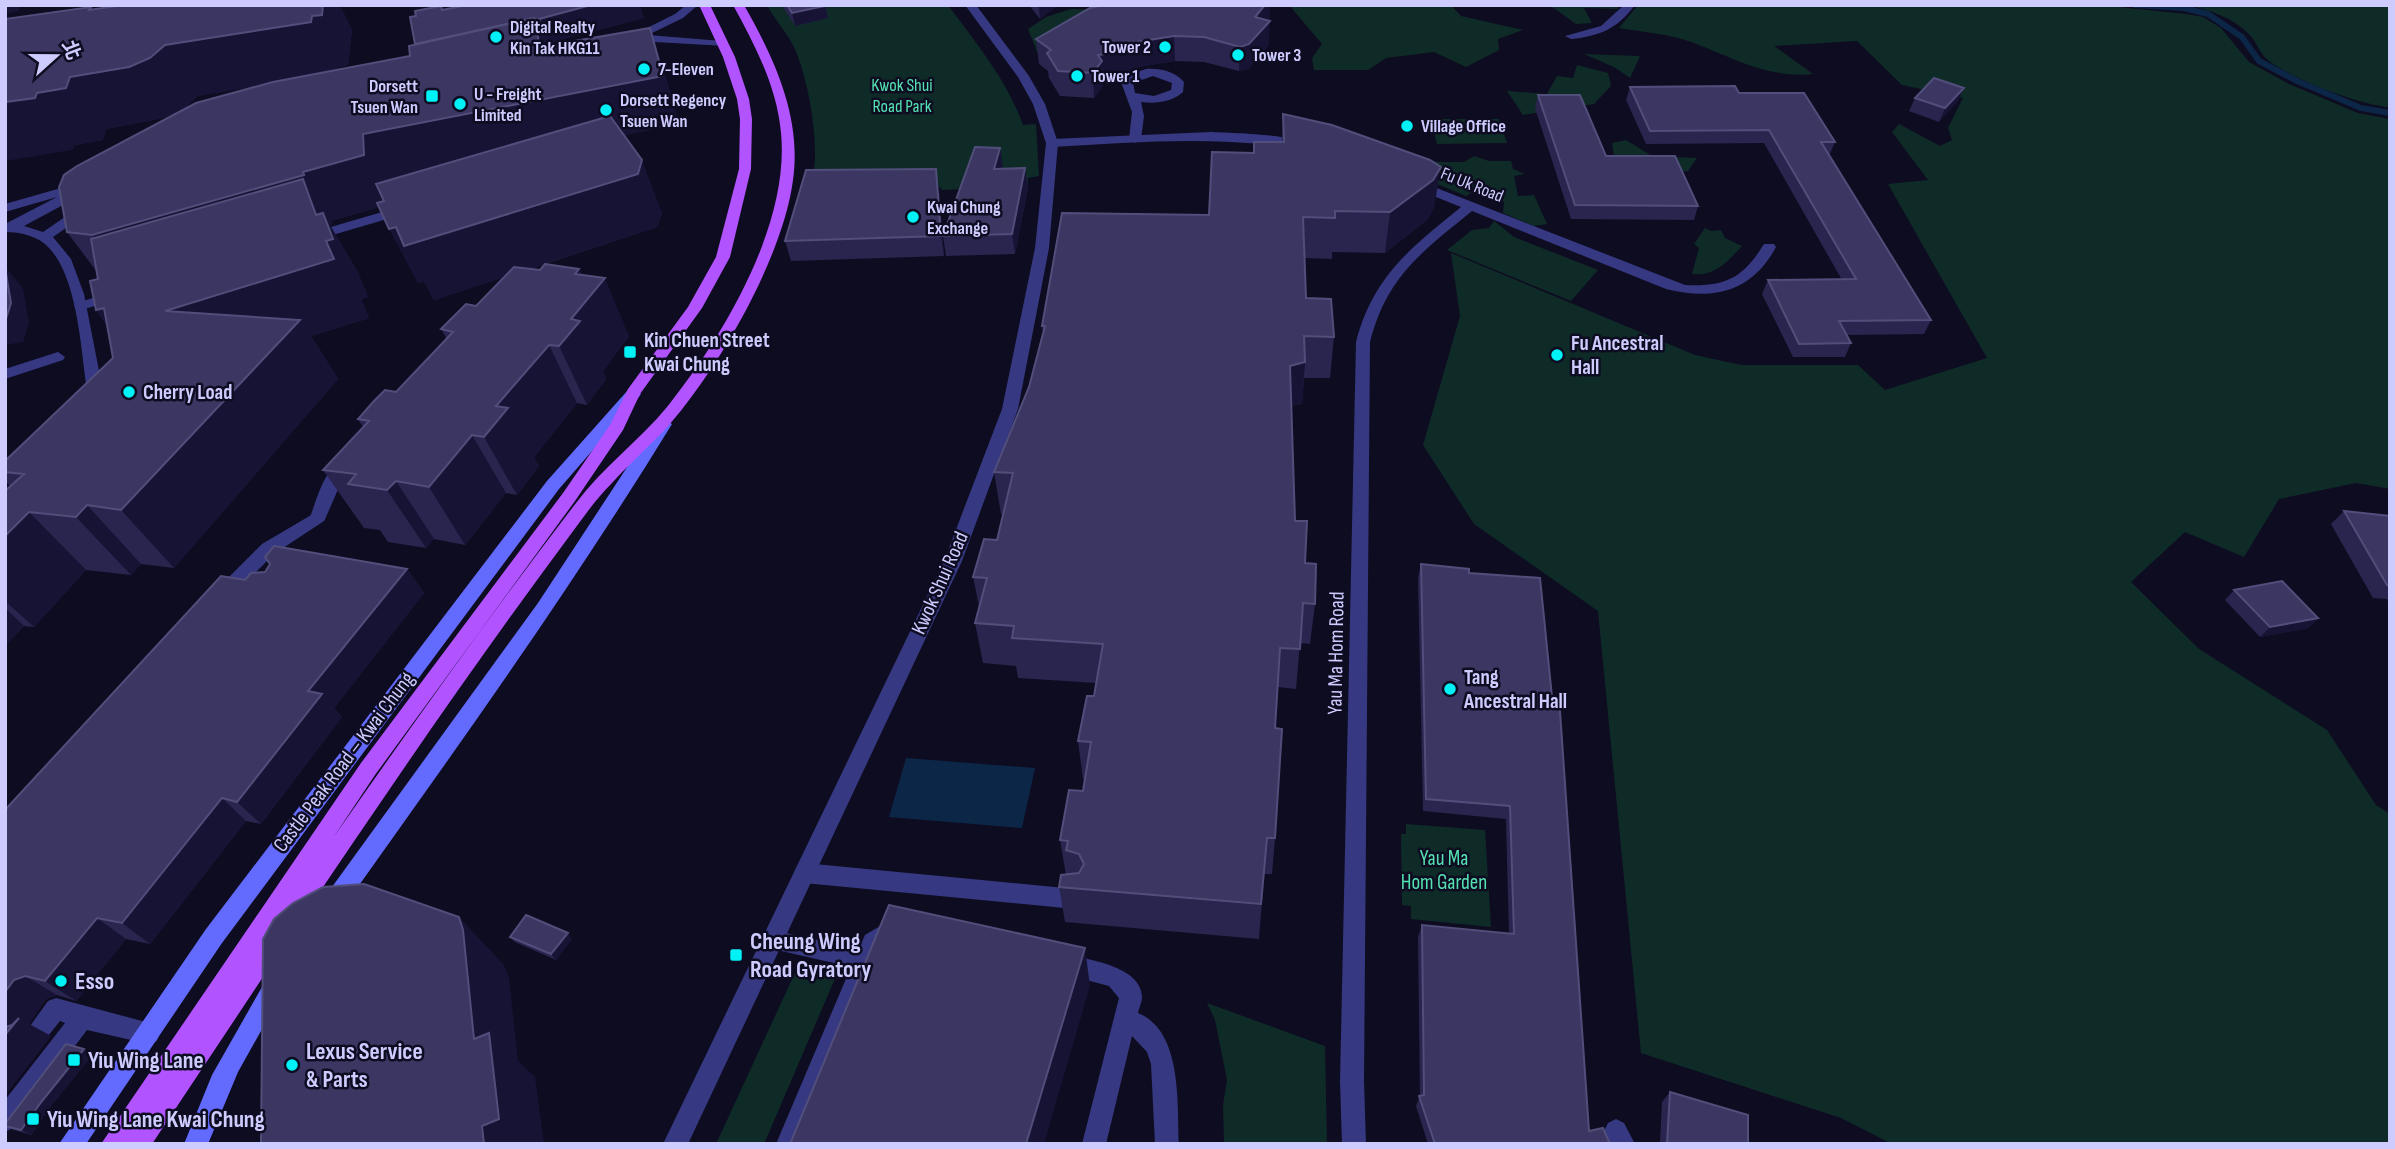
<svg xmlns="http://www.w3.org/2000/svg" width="2395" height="1149" font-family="'Sofia Sans Condensed','Noto Sans TC',sans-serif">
<rect width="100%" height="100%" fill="#0e0c21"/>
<path fill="#0f2b28" d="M767,5H948C976,43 1007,80 1023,125L1036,124L1039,176L1028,178V186L942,190L940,187L809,188C824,158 808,74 793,45C785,30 775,20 767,5Z
M1289,5H1451L1461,16L1523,30L1498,39L1499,50L1466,67L1434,52L1386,58L1368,70H1314L1312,58L1322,44Z
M1542,5H1617L1618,9L1584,8L1592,23L1576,24L1554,8Z
M1638,5H2099L2186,14L2203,17L2221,28L2249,62L2289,84L2358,113L2390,119V489L2356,483L2279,499L2244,557L2185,532L2131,582L2199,649L2327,730L2376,805L2390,814V1144H1892L1841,1118L1641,1053L1598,611L1474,524L1423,445L1460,316L1451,253L1695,355L1741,365H1858L1885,390L1987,358L1888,184L1928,180L1892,132L1899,124L1940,146L1952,140L1948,128L1963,98L1902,85L1857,41L1774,46L1813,74C1770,79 1733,58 1694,43C1671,34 1643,32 1619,28Z
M2187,5H2390V108C2353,102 2300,83 2269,61C2260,54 2257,43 2250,35C2233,18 2211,10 2187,5Z
M1071,9L1104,10L1038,54L1028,29L1046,17Z
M1584,54L1640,56L1630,78L1614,67Z
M1577,65L1608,73L1611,86L1594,104L1523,115L1507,91L1547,94L1557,76L1573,78Z
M1431,119H1499L1507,143L1437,144Z
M1626,140L1652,156L1697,158L1688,171L1617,176L1612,143Z
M1474,156L1489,161H1511L1513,169L1525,174L1514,176L1518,196L1534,195L1547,224L1534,226L1503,213L1504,202L1476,190L1466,196L1413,174L1419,162H1464Z
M1494,221L1514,237L1598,270L1571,301L1447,250L1472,230L1489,228Z
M1705,228L1711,231L1721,230L1725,238L1742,246C1728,261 1715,277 1692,274L1699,248L1694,244Z
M1406,824L1485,830L1491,927L1411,919V906L1402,905L1401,834H1406Z
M800,962L837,974L764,1144H716Z
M1207,1003L1325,1046L1327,1144H1224L1223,1105L1227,1080L1215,1020Z"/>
<path fill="#0b2646" d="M906,758L1035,768L1022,828L889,817Z"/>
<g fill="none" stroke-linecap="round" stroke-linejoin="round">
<path stroke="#0b2646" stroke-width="6" d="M2135,5L2184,8L2208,14L2242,37L2259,61L2297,81L2361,108L2390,113"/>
<path fill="#363981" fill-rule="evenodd" d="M1624,5H1635C1617,29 1600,36 1571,39L1565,36L1601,26Z
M1146,69C1160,68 1174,71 1184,82L1183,92C1172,102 1156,104 1141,102L1144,116L1141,139L1135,143L1129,139L1132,112L1121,82L1129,75ZM1153,76L1172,83L1171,90L1154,96L1135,93L1133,83Z
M346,459L354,465L343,478L326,517L324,521H312L310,517C317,499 325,465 346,459Z
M804,863L1075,889L1083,892L1086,899L1083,906L1075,909L804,883L797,880L794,873L797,866Z
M892,919L900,922L903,929L900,936L881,949L800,1144H776L851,967L764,947L761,940L764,933L772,930L850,947L858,951L865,935Z
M1064,954C1086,959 1142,966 1142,997C1142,1002 1139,1008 1138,1013C1183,1031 1177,1105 1179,1144H1155L1151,1064L1147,1052L1132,1036L1106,1144H1082L1119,998L1109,986L1056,972L1053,965L1056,958Z
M56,998L157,1025L160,1033L157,1041L149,1044L87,1030L13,1128L5,1132V1100L65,1023L60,1021L44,1041L36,1044L28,1041L25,1033L48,1001Z"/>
<path fill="#363981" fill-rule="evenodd" d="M58,352L65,357L63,360L5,379V369Z"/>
<path fill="#363981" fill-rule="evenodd" d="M1210,132C1232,133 1295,134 1310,146L1304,150C1220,135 1137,142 1052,147L1046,143L1052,139Z
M1416,180L1685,285C1726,287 1743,278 1764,244H1774L1776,247C1752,292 1713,301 1666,289L1472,211C1422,252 1387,276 1370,342L1364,1081L1366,1144H1342L1340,1081L1356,342C1373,276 1411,248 1461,207L1411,187V181Z
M406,205L413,209L411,212L312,241L305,237L307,234Z
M117,291L124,295L122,298L81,310L74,306L76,303Z
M318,511L326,517L324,521L274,554L227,601H215L212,596L215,591L262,544Z
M1616,1119L1624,1123L1635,1144H1610L1604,1131L1608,1123Z"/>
<path fill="#363981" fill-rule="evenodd" d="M686,5H698L683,18L648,35L722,41L728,44L726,46L637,41L629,43L623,40L675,14Z
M965,5H976L1029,76L1045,104L1058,143L1049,248L1018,409L962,561L688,1144H663L944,561L1002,409L1035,248L1046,143L1033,104L1018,77Z
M82,185L88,189L87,192L24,226L43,232L78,208L83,207L90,211L53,237L71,259L84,294L103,391L96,405L91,406L83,401L87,391C81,351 78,280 50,249C39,236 21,232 5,232V224L57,197L5,212V204L61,188L67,192Z"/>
<path fill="#636bff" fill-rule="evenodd" d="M633,389L641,394L638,398L559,489L222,943L86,1144H59L206,929L547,481L628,390Z
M664,419L672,424C569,592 454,752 340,912L332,915L324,912L321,905L324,898L538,603L658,420Z
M274,977L282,980L285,988L238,1072L208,1144H184L212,1075L266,980Z"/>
<path fill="#b153ff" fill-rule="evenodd" d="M699,5H710L735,57L749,99L752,119L751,169L730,257L702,308L640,394L623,430L575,501L375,775L333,838C412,725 492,612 576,503C603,467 639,441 667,407C723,337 790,225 781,133C777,87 755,45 733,5H744C774,58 802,117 793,180C783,257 720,366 669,425C651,445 630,463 612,483C595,500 582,519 568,538C475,663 387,792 300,921L292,924L284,921L281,914L270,932L275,930L283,933L286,940L283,947L152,1144H101L361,763L563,493L610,425L628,389L688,307L716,257L739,169L740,119L737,99L723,57Z"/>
</g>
<path fill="#29254f" d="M782,5H825L828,18L795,26Z
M1029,5H1058L1040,19Z
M91,7L93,10L352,29L348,65L338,67V70L410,56L415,44L443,10L644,18L548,43L549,45L665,75L679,124L624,135L662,213L657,227L530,269L540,270L579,269L582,275L629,336L603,371L606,379L587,405L577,403L534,457L539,466L517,495L506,493L465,545L434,539L426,548L388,542L380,530L364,528L323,470L363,427L358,419L396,392L447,339L441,329L476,306L504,277L434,300L424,281L418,283L379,207L331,221L332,224L330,225L357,271L368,297L361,299L369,318L311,336L338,379L174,568L141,564L131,575L86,570L34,627L24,626L5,646V491L10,486L5,481V461L113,358L107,325L96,310L98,279L97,272L67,232L261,85L197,96L183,110L163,118L106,129L103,140L75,145L72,150Z
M1269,21V45L1248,69L1239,71L1204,62L1175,61L1138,67L1115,78L1103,79V86L1094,98L1060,96L1049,78L1048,71L1039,64L1036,39Z
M1630,87L1739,93L1835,142L1829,156L1931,320L1924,334L1847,335L1851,343L1845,357H1793L1762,294L1768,280H1842L1764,143L1646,144L1626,100Z
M1538,95L1606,156L1698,206L1694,220L1571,219L1535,108Z
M1915,98L1958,101L1939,122L1909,111Z
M1283,114L1434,208L1427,220L1385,253L1332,252V259L1304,258L1306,298L1334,337L1330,378H1304L1302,404L1291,406L1295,521L1315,604L1310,644L1300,643L1296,689L1278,687L1275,728V838L1272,874H1264L1259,939L1065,922L1059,887L1066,875L1060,840L1083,791L1085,779H1083L1078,741L1094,696L1096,683L1018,678L1016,666L983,663L975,623L979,606L973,577L997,540L1003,514H1001L994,472L1029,387L1043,333L1042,326L1209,215L1254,153L1282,142Z
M1000,148L1002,169L1025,168L1028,188L1015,254L946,256L943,236Z
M939,189L944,256L791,261L785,241Z
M2344,511L2390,516V604L2387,599L2373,598L2331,524Z
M1421,564L1469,573L1589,1131L1610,1144H1428L1416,1106L1420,1096L1418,937L1422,925L1509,934L1506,819L1423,811L1418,578Z
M407,569L424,593L334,708L342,717L261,824L246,821L150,944L126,939L76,1001L57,995L46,999L29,1024L51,1036L5,1095V810L245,580Z
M2234,590L2318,618L2308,628L2260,637L2225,600Z
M510,937L572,939L556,960L515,942Z
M93,1054L51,1106L31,1135L14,1130L5,1126Z
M1670,1092L1748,1144H1660L1662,1102Z"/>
<path fill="#171335" d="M5,5H20L19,11L5,14Z
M323,5H340L352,29L348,65L338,67V73L197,96L183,110L163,118L106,129L103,140L75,145L72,150L5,161V102L37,93L70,77L165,45L312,16Z
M591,5H640L644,18L548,43L550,52L417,56L534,18L539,19Z
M1041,5H1058L1040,19L1039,7Z
M1265,5H1270L1269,45L1248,69L1239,71L1240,47L1255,17Z
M825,6L828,18L795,26L792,13Z
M650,28L665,75L679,124L389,182L390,204L331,221L332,224L330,225L357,271L368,297L361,299L369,318L311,336L338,379L174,568L121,510L209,369L129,284L92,235L303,172L363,134Z
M1174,36L1175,61L1138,67L1115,78L1103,79V86L1094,98L1093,73L1098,55L1137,42Z
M1964,88L1958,101L1939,122L1945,108Z
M1000,148L1003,167L997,188L994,169Z
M642,160L662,213L657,227L434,300L424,281L418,283L389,229Z
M1441,167L1434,208L1427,220L1385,253L1390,212Z
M1025,168L1028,188L1015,254L1012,234Z
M936,169L939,189L944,256L941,236Z
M6,268L23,288L29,323L23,342L5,345Z
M579,269L591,296L605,278L629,336L603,371L606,379L587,405L559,346L575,274Z
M104,308L142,369L96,310Z
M549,345L577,403L534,457L539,466L517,495L484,437L496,406Z
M1305,362L1302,404L1287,407L1290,366Z
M472,435L506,493L465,545L429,487Z
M396,481L434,539L426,548L387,490Z
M87,505L141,564L131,575L76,517Z
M29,512L86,570L34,627L5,601V536Z
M407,569L424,593L334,708L342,717L261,824L237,802L308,691Z
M5,608L24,626L5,646Z
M2318,618L2308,628L2260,637L2270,627Z
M222,798L246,821L150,944L122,923Z
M459,917L504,965L509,978L518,1061L535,1077L544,1144H484L474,1039Z
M97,918L126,939L76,1001L45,981Z
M568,933L572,939L556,960L551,954Z
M1085,948L1090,986L1044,1144H1026Z
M25,976L57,995L46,999L29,1024L51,1036L5,1095V992L14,980Z
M84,1049L93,1054L51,1106L31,1135L21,1130L42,1101Z"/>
<path fill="#3b3762" stroke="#524e7b" stroke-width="2" d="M123,5H323L322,15L312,16L311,22L165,45L150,58L129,67L70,77L66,88L37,93L35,98L5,102V19L91,7L89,10Z
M467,5H591L539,19L541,28L539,29L534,18L415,44L410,17L416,16L415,11L441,6L442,10Z
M787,5H825V6L792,13Z
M1103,5H1265L1255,17L1270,21L1249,44L1240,47L1204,37L1174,36L1137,42L1113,53L1098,55L1102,61L1093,73L1058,71L1047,53L1051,50L1036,39L1090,8Z
M534,18L540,47L650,28L663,76L363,134L364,155L303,172L304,175L92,235L67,232L59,187L64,175L77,166L196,103L273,82L410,56L409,46Z
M1934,78L1964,88L1945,108L1915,98Z
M1735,86L1739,93H1804L1835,142H1821L1931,320L1839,321L1851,343L1799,344L1768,280L1856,279L1769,130L1650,131L1630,87Z
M1538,95H1580L1606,156H1675L1698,206L1575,205Z
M1283,114L1332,125L1430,160L1441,167L1433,180L1390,212L1335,211V218L1303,217L1306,298L1331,299L1334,337L1304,336L1305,362L1290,366L1295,521H1307L1305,563L1316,564L1315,604L1303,603L1300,649L1280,648L1275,728L1282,729L1275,838H1267L1261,904L1059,887L1061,875L1079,873L1084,864L1079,854L1066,850L1068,841L1060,840L1069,790L1083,791L1091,742L1078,741L1087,696H1094L1103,644L1012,638L1014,626L975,623L987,578L973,577L984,539L997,540L1013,473L994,472L1029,387L1045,326H1042L1062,213L1209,215L1212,152L1254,153V142H1284Z
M610,116L642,160L638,174L404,246L396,227L389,229L377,203L384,201L376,184Z
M975,147L1000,148L994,169L1025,168L1012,234L943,236Z
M936,169L941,236L785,241L806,170Z
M303,179L316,215L323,213L333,239L326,241L334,259L165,311L300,320L121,510L87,505L76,517L29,512L5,536V491L24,474L5,472V461L113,358L104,308L96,310L90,281L98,279L91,239Z
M545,264L579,269L575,274L605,278L571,319L580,321L559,346L549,345L496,406L508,408L484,437L472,435L429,487L396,481L387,490L348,484L356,474L323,470L369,421L358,419L374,401L385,390L396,392L453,332L441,329L466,304L476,306L514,267L540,270Z
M5,268L11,303L5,322Z
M2344,511L2390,516V586L2387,585Z
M274,546L407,569L308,691L322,694L237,802L222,798L122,923L97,918L45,981L25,976L14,980L5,992V810L221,576L245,580L251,573L265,572L270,564L265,557Z
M1421,564L1469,569V573L1540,578L1552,697H1559L1589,1131L1603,1128L1610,1144H1435L1419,1096L1424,1095L1422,925L1514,934L1510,806L1426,799Z
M2282,581L2318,618L2270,627L2234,590Z
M364,884L459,917L463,930L474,1039L489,1033L499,1119L482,1126L484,1144H261L263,939L274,919L293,903L323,887Z
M889,905L1085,948L1026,1144H790Z
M526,915L568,933L551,954L510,937Z
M19,1018L5,1035V1027L12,1025Z
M66,1044L84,1049L42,1101L21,1130L5,1126V1124Z
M1670,1092L1748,1115V1144H1667Z"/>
<g fill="#00f2f7" stroke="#0e0c21" stroke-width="2.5">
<circle cx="496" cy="37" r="7"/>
<circle cx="1165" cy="47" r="7"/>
<circle cx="1238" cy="55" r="7"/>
<circle cx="644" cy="69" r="7"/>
<circle cx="1077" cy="76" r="7"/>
<rect x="425" y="89" width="14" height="14" rx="3.5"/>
<circle cx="460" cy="104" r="7"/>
<circle cx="606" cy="110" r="7"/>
<circle cx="1407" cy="126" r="7"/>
<circle cx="913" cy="217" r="7"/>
<rect x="623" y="345" width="14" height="14" rx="3.5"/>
<circle cx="1557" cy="355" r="7"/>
<circle cx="129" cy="392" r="7"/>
<circle cx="1450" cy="689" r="7"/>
<rect x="729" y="948" width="14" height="14" rx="3.5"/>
<circle cx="61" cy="981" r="7"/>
<rect x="67" y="1053" width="14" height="14" rx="3.5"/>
<circle cx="292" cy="1065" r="7"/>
<rect x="26" y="1112" width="14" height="14" rx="3.5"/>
</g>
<g text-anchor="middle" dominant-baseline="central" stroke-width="5" stroke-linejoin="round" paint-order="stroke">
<g font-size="18" font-weight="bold" fill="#ceccff" stroke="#0e0c21" text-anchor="start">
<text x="510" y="27">Digital Realty<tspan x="510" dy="21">Kin Tak HKG11</tspan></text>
<text x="1151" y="47" text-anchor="end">Tower 2</text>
<text x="1252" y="55">Tower 3</text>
<text x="658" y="69">7-Eleven</text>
<text x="1091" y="76">Tower 1</text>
<text x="418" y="86" text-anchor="end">Dorsett<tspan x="418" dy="21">Tsuen Wan</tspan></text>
<text x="474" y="94">U - Freight<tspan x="474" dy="21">Limited</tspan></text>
<text x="620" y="100">Dorsett Regency<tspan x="620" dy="21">Tsuen Wan</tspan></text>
<text x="1421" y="126">Village Office</text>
<text x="927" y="207">Kwai Chung<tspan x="927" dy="21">Exchange</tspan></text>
</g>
<g font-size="18" fill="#55e2b3" stroke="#0e0c21">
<text x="902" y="85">Kwok Shui<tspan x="902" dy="21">Road Park</tspan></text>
</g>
<g font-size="18" fill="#ceccff" stroke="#0e0c21">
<text transform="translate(1472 185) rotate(22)">Fu Uk Road</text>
</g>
<g font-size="21" font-weight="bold" fill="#ceccff" stroke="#0e0c21" text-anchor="start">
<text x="644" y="340">Kin Chuen Street<tspan x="644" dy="24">Kwai Chung</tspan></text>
<text x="1571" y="343">Fu Ancestral<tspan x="1571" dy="24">Hall</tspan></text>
<text x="143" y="392">Cherry Load</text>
<text x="1464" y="677">Tang<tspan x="1464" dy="24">Ancestral Hall</tspan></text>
</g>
<g font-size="21" fill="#ceccff" stroke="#0e0c21">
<text transform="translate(940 583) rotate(-66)">Kwok Shui Road</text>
<text transform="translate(1336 653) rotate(-89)">Yau Ma Hom Road</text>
<text transform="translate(344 762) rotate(-53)">Castle Peak Road – Kwai Chung</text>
</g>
<g font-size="21" fill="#55e2b3" stroke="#0e0c21">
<text x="1444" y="858">Yau Ma<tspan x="1444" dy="24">Hom Garden</tspan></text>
</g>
<g font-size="24" font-weight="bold" fill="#ceccff" stroke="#0e0c21" text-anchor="start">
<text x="750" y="941">Cheung Wing<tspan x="750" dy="28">Road Gyratory</tspan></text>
<text x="75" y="981">Esso</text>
<text x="306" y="1051">Lexus Service<tspan x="306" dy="28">&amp; Parts</tspan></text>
<text x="88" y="1060">Yiu Wing Lane</text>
<text x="47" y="1119">Yiu Wing Lane Kwai Chung</text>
</g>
</g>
<rect width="2395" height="1149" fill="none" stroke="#ceccff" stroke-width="14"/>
<g transform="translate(56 56) rotate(69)" stroke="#0e0c21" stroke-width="5" paint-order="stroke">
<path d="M0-5L12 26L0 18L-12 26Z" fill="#ceccff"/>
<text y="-10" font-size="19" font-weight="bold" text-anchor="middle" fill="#ceccff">北</text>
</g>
</svg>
